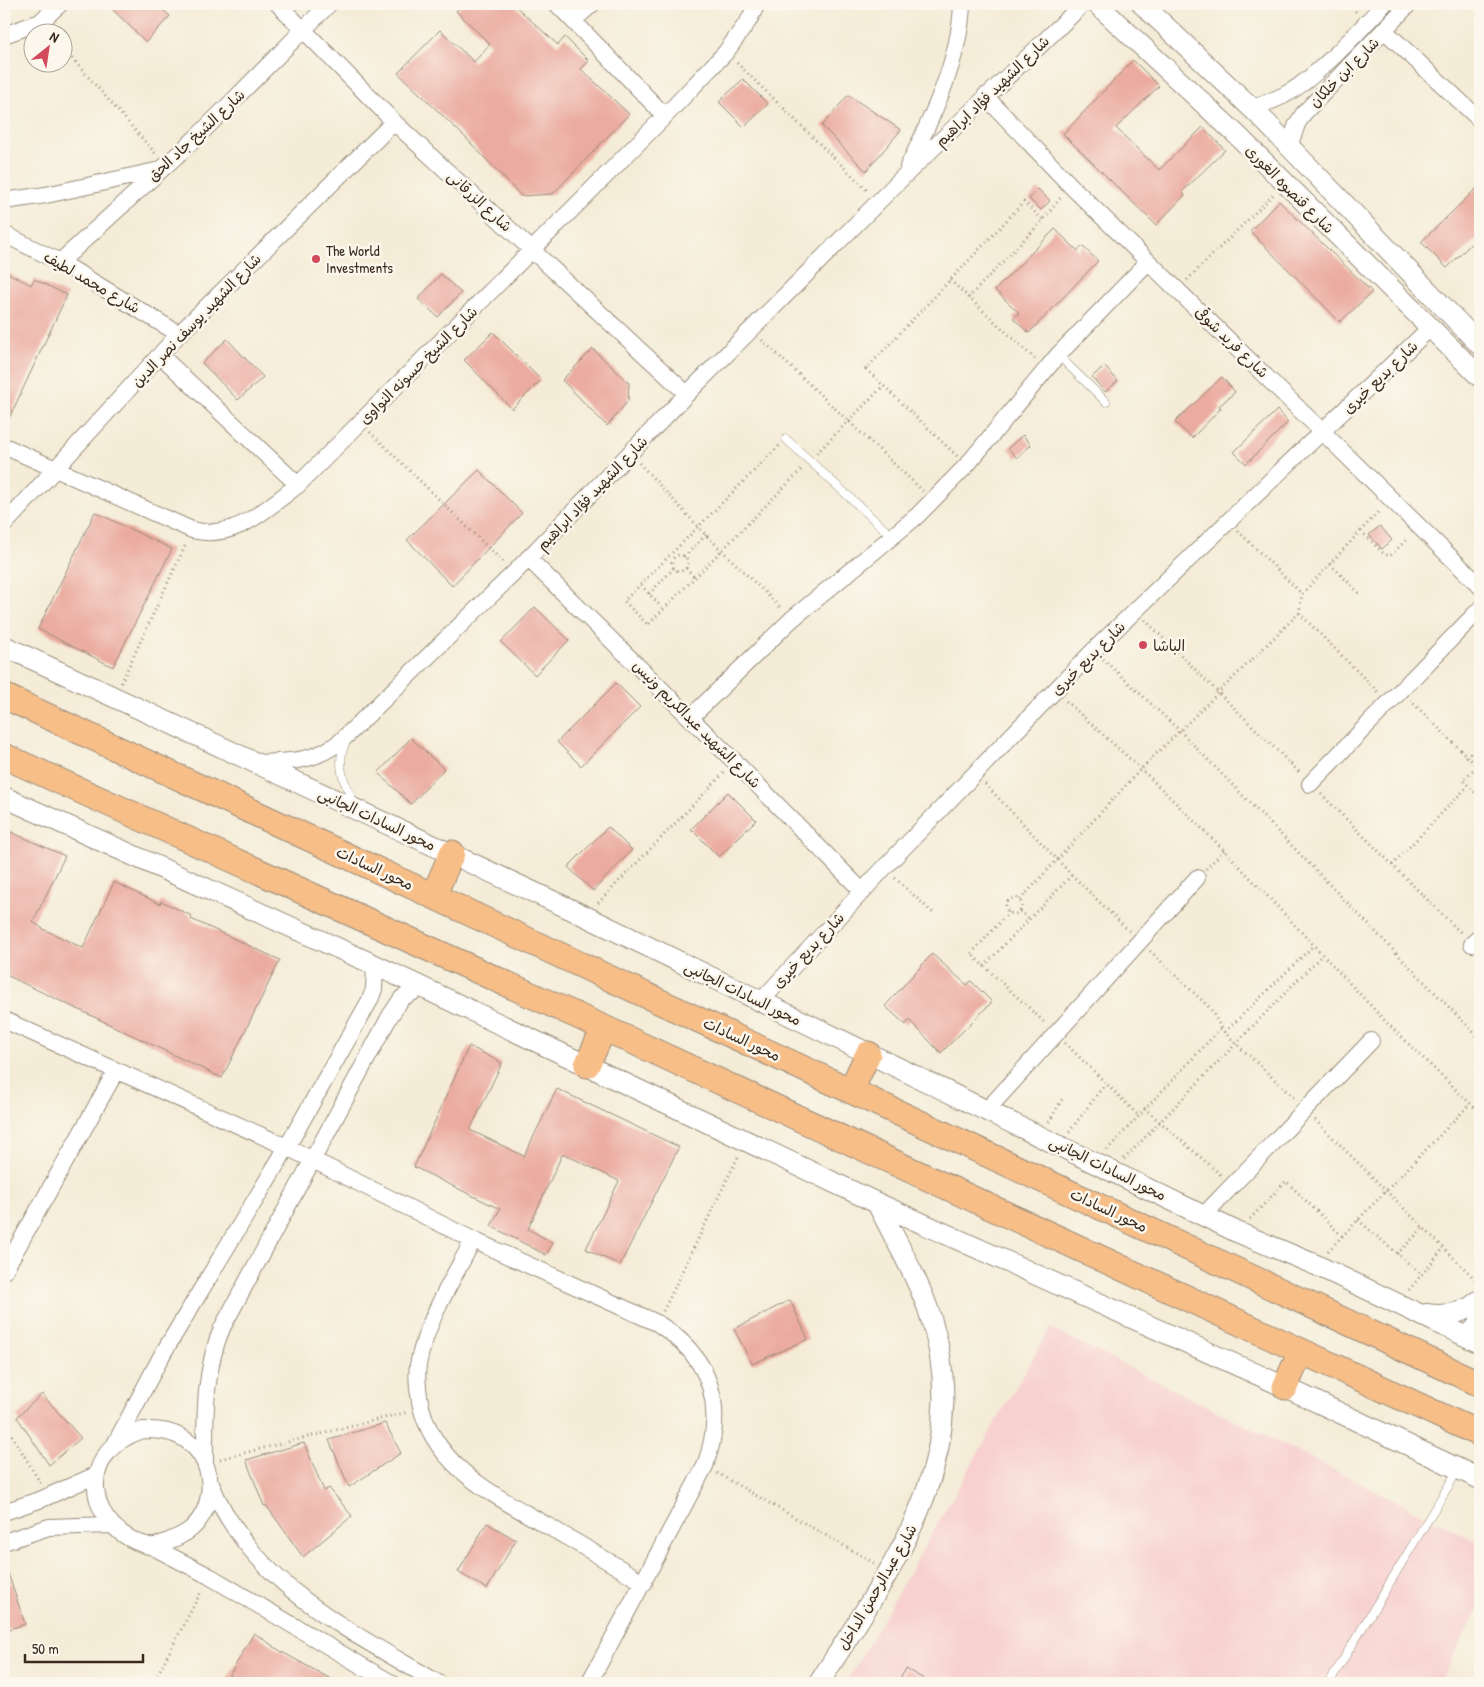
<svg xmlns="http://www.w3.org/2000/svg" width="1484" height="1687" font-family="'Patrick Hand','Playpen Sans Arabic',sans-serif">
<rect width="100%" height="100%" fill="#fbf7ec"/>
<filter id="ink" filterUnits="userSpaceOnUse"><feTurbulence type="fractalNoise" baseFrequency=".02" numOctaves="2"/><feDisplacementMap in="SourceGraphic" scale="10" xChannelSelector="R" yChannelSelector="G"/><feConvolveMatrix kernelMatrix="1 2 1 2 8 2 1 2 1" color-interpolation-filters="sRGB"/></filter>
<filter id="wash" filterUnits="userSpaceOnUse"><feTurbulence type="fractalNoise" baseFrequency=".0096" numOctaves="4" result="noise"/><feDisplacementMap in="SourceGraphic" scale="20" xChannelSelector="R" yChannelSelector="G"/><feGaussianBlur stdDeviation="1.12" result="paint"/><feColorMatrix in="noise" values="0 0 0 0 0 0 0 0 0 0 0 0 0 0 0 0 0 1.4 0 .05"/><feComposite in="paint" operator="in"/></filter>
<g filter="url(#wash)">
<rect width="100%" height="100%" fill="#f4ecd7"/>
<path fill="#f7d0cf" d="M1050,1328L1480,1543V1607L1439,1683H846Z"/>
<g id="blocks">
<path fill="#ebaba0" d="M107,4H156L170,16L146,42Z
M464,4H513L558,45L565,37L589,61L581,69L629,114L553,194L521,196L465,137L398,73L440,30L474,62L490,44L456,11Z
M1133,60L1159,86L1116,128L1159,170L1203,127L1225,150L1182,192L1185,195L1156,225L1063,134Z
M743,79L768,104L744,127L719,102Z
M848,95L901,130L866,171L822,126Z
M1480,185V235L1447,268L1421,242Z
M1038,189L1050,201L1041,210L1029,199Z
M1279,201L1372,292L1340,322L1250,231Z
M1055,229L1078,251L1082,246L1098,261L1029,333L1013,318L1019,313L995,290Z
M4,271L31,285L34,279L67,295L4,429Z
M441,274L461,293L438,317L418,299Z
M493,332L541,380L512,409L464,360Z
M227,339L263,377L238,400L202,363Z
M593,349L629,383L628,401L607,426L562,380Z
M1104,366L1118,381L1105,392L1092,377Z
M1222,377L1235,392L1219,406L1221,408L1192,438L1175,422Z
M1277,410L1288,422L1246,464L1234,452Z
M1023,435L1031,445L1017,458L1008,448Z
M479,470L522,513L452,586L407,540Z
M95,512L172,549L113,667L38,629Z
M1380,526L1392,540L1382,549L1369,535Z
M535,607L569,640L535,675L501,642Z
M616,683L640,707L581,766L557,742Z
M411,738L444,769L411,804L378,773Z
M728,792L756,820L719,857L691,829Z
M608,827L632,850L593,891L568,867Z
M4,829L65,856L33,922L43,929L83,948L114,882L160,904L161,901L192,916L191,919L280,960L222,1078L4,974Z
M932,954L967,985L971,981L992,1002L941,1053L909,1020L906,1025L885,1006Z
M469,1046L502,1063L470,1130L524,1156L557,1089L679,1147L620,1265L586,1249L619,1181L566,1155H562L528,1229L553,1243L546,1255L491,1226L500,1209L414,1167Z
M790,1300L808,1339L752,1364L734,1329Z
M42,1394L81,1438L49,1465L17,1417Z
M385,1423L401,1453L349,1487L329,1440Z
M304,1443L324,1491L329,1488L352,1516L303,1557L266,1505L264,1506L246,1460Z
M487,1523L516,1540L487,1589L458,1572Z
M4,1567H6L25,1624L4,1631Z
M254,1633L282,1652L338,1683H225Z
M906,1669L931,1683H897Z"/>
</g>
</g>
<g filter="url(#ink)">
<use href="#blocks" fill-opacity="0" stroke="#988b7a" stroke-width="1"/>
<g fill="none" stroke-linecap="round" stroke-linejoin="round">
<defs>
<path id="service" d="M1058,355L1106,402
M786,439L893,537
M346,742C335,763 344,785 355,804
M1329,1683L1458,1470"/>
<path id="minor" d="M278,4L394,122L687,394
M557,4L665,116
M574,20L592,4
M1385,31L1480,120
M4,35L40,22L60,4
M985,96L1071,186L1480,586
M1252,108C1264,104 1276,100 1288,93C1319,75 1359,31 1384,4
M1289,147L1297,124L1304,113L1409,4
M908,167C932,117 960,60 962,4
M4,201L46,195L160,170
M4,234L60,262L179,334
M60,262L197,137L329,4
M160,355L298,485
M4,446L192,530C236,541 265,509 298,485L665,116L726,52L749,20L757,4
M4,525L179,334L394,122
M528,558L735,762L863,892
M691,717L792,619L917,516L967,465L1058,355L1148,262
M256,763C289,762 316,762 342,740L514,573L687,394L902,178L1083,4
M1310,784L1480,609
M1472,944L1480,937
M761,1001L884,868L1094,650L1430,328
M4,1020L287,1147L473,1240L657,1323C712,1357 726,1407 705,1466L589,1683
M986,1111L1197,878
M1203,1216L1371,1041
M473,1240C453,1279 426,1321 418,1365C416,1377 418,1390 420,1402C433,1467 495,1495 546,1525C579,1544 612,1563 644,1583
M4,1271L116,1071
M143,1430C154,1430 164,1430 174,1434C213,1448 222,1501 191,1529C180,1538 166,1542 153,1547C85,1532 73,1452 143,1430Z
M115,1444L162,1355L287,1147L370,1000L374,989L375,965
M205,1462C205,1416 204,1371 222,1328L390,1016L402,998L423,987
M211,1484C252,1585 349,1630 438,1683
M4,1512L42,1499L96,1475
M4,1542L49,1527L110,1525
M153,1547L209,1576L391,1683"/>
<path id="tertiary" d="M1097,4L1237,135L1480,377
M1142,4L1258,114L1480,345
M4,646L585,916L1237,1232L1316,1265L1480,1343
M4,797L375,965L877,1203L1285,1387L1480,1479
M1426,1314C1446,1317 1464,1314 1480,1300
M1468,1336L1480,1323
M819,1683C893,1565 979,1456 928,1309C915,1272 894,1238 877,1203"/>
<path id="primary" d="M4,696L1480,1384
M4,756L604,1028L1480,1434
M434,895L452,853
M587,1065L604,1028
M851,1090L868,1054
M1285,1387L1301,1351"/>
</defs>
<use href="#service" stroke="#988b7a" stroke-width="9"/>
<use href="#minor" stroke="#988b7a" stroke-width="18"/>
<use href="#tertiary" stroke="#988b7a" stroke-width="22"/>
<use href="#primary" stroke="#988b7a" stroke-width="27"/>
<path stroke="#988b7a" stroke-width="3" stroke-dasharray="1 4" stroke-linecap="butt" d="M1348,4L1357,13
M62,47L156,154
M737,63L868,191
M950,280L1036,360
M1187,280L1273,195
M968,298L1043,220L1062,196
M762,340L923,491
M370,432L503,562
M779,446L624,601L648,625L802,469
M817,453L883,386
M957,456L866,369L1024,202L1043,220
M639,463L706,535L782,609
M1238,531L1302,594
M1361,531L1384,554L1390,556L1408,538
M672 563a8 8 0 1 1 16 0a8 8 0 1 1-16 0Z
M684,557L706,535
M1330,564L1359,593
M686,568L694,577
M641,585L663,609
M649,594L674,568
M1299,613L1378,692
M1145,620L1301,774
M1103,659L1179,730L1480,1039
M121,683L186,544
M1410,700L1477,766
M1066,701L1141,769L1224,850L1387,1023L1480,1113
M1466,757L1480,744
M1480,763L1463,780L1480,798
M985,784L1072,875L1129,931
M1321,794L1462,934
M1392,865L1468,786
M1206,869L1224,850
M895,878L935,915
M1006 906a8 8 0 1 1 16 0a8 8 0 1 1-16 0Z
M1020,900L1141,769L1299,613L1302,594L1380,510
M598,903L724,773
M1020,911L1028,918
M1009,912L971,954L1045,1023
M1150,951L1210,1008L1223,1031L1295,1099
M984,966L1072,875
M1225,1032L1313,946
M1065,1043L1138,1115
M1144,1108L1221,1175
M1315,1120L1479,1283
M1049,1122L1064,1096
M1069,1132L1105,1084
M1107,1150L1221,1028
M1124,1159L1322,955
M1250,1219L1286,1181L1342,1236
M1358,1220L1421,1274
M1328,1251L1470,1104
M1397,1254L1423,1228
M1409,1290L1444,1248
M663,1311L739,1155
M4,1422L41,1484
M220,1459L408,1412
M717,1473L874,1563
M153,1683L202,1590"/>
<use href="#service" stroke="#fff" stroke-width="8"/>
<use href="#minor" stroke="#fff" stroke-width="16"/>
<use href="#tertiary" stroke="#fff" stroke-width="20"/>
<use href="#primary" stroke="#f7be88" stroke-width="25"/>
</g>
</g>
<g fill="#d1495b" stroke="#fbf7ec" stroke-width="2">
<circle cx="316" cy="259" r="5"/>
<circle cx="1143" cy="645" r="5"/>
</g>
<g text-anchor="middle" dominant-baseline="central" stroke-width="5" stroke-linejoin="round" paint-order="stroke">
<g font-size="15" fill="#3b2a1e" stroke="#fbf7ec">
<text transform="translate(1344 72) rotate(-45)">شارع ابن خلكان</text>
<text transform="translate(992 91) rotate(-44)">شارع الشهيد فؤاد ابراهيم</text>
<text transform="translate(196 135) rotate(-43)">شارع الشيخ جاد الحق</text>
<text transform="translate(1290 189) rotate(45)">شارع قنصوه الغورى</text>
<text transform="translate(480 201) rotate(43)">شارع الزرقانى</text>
<text transform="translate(92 282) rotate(30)">شارع محمد لطيف</text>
<text transform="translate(196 320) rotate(-46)">شارع الشهيد يوسف نصر الدين</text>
<text transform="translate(1232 342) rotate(44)">شارع فريد شوقى</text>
<text transform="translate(418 365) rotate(-45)">شارع الشيخ حسونه النواوى</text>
<text transform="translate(1380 377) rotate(-44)">شارع بديع خيرى</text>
<text transform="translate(592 493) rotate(-46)">شارع الشهيد فؤاد ابراهيم</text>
<text transform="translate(1088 658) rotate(-45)">شارع بديع خيرى</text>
<text transform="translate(697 724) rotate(45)">شارع الشهيد عبدالكريم ونيس</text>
<text transform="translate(377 819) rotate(25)">محور السادات الجانبى</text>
<text transform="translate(375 868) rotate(25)">محور السادات</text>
<text transform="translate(808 950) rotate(-47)">شارع بديع خيرى</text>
<text transform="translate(743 993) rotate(26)">محور السادات الجانبى</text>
<text transform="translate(742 1039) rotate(25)">محور السادات</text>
<text transform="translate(1108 1168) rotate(26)">محور السادات الجانبى</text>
<text transform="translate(1109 1210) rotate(25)">محور السادات</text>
<text transform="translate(877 1587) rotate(-60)">شارع عبدالرحمن الداخل</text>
</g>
<g font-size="15" fill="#3b2a1e" stroke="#fbf7ec" text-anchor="start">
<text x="326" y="250">The World<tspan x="326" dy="17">Investments</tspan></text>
<text x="1153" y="645">الباشا</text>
</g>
</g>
<rect width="1484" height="1687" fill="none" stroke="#fbf7ec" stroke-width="20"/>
<g transform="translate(48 48) rotate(30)"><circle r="24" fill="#fbf7ec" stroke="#aea59a"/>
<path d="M0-4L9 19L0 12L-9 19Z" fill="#d1495b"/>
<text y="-8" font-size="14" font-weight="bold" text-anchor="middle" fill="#3b2a1e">N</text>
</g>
<path d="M25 1654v8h118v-8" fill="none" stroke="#3b2a1e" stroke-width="2.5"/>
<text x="32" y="1654" font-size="15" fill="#3b2a1e" stroke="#fbf7ec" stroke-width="4" paint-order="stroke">50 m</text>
</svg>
